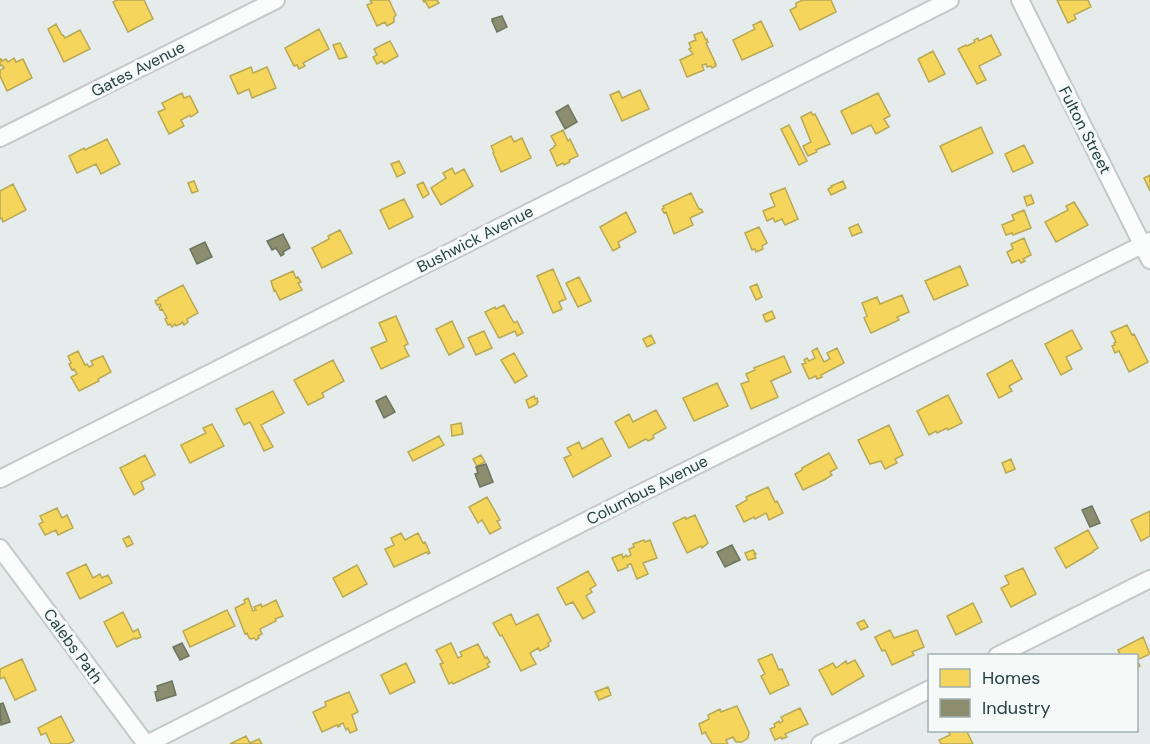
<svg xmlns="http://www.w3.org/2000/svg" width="1150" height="744" font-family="'DM Sans',sans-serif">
<rect width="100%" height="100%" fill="#e6eceb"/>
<path fill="#f6d55c" stroke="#b7a853" stroke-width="1.5" d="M117,0H144L153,19L128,32L113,2Z
M370,0H389L396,15L394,17V22L387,26L385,22L377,26L367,5L372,3Z
M423,0H437L439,3L429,8L425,1L424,2Z
M803,0H831L836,12L800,30L790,10L796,7V3Z
M1057,0H1088L1091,7L1074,15L1076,19L1068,23Z
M761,21L773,46L742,60L733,40L755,29L753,25Z
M56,24L62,35H63L65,38L80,30L90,49L64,62L48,29Z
M319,29L329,49L303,63L305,66L299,69L297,65L294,66L285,48Z
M702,32L706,40L707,39L708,42L706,43L716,64H715L716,66L712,68L711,66L707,67L706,64L702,65L704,70L687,77L680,60L693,54L689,49L691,48L689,43L696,40L694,35Z
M991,35L1001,55L979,66L986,80L977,84L958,49L966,45L967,46L975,42L974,40L978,38L979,41Z
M390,41L398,56L384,64L382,61L377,64L373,57L377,55L374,49Z
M340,43L347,57L339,59L333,45Z
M933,51L945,74L929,82L918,59Z
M14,58L16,62L23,59L32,78L7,91L0,76V70L4,68L2,65L0,66V59H1L2,61L6,59L8,62Z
M251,67L253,73L267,67L276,88L252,98L249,89L238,94L230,76Z
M640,90L649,109L622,121L610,95L619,91L622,98Z
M182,93L184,98L190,96L198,112L191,117L190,115L181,120L184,126L169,134L158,112L165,109L162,103Z
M878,93L890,116L884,119L889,127L876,134L871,125L852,134L841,111Z
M811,112L813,115L815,114L830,144L816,150L817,152L808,156L803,146L811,142L801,117Z
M789,125L807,161L799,165L781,129Z
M981,127L993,153L952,172L940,146Z
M563,130L568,141L570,139L578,156L569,160L570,162L564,165L563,163L557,166L550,150L554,147V146L556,145L551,136Z
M511,136L514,142L522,138L531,158L501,172L493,153L494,152L491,146Z
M107,139L120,164L101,174L96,164L77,173L69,156L84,148L85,150Z
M1024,145L1033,163L1013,172L1005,154Z
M399,161L405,173L397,177L391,164Z
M452,168L455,174L464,169L473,186L441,205L431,188L446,178L443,173Z
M1150,175V191L1144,178Z
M194,181L198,191L192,193L188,183Z
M843,181L846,188L831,195L828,189L832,187L831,186Z
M423,182L429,194L423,198L417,185Z
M13,184L26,210L3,222L2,218L0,219V191Z
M785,188L798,219L785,225L782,219L775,222L773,218L767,221L763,211L775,206L770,194Z
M691,193L699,209H701L703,212L690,218L693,225L674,234L666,212L664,213L662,209L664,208L663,206Z
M1031,195L1034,203L1027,206L1024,197Z
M404,199L413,217L389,229L380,210Z
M1074,202L1088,225L1056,242L1045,222L1068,210L1066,206Z
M1024,210L1031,228L1013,235L1012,233L1006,235L1002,225L1014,220L1012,215Z
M626,212L636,232L618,242L620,247L613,251L600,227Z
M858,224L862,232L852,236L849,228Z
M759,227L767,243L762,246L763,249L756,252L755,249L752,250L745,233Z
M340,230L352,253L322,268L312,248L329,239L328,236Z
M1024,238L1031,255L1023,259L1025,261L1021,263L1019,260L1012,263L1007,252L1013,249L1011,244Z
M960,266L968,285L934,300L925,281Z
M553,269L566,299L559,302L562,309L553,313L537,276Z
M293,271L296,278L298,277L301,282L298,283L302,290L280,300L275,290L274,291L271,281Z
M579,277L591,301L578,307L566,283Z
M757,284L762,297L756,300L750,287Z
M183,285L198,313L187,319L188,322L184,325L182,321V323L176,326L175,324L172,327L170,324L168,325L165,319L167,318L162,309L160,310L159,307L161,306L160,304L157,305L155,301L158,300V298Z
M902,295L909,312L897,317L899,320L871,333L864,318L867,316L862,303L877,297L880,304Z
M504,305L514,323L517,321L523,333L517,336L515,331L499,338L485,312L495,307L496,309Z
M772,311L775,318L766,322L763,315Z
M396,316L408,344L404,346L409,356L381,369L371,348L387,341L379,323Z
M452,321L464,347L449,355L436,329Z
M1127,325L1132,335L1134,334L1148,362L1129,372L1119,351L1115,353L1112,346L1115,345L1114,343L1116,342L1111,332Z
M1072,330L1082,349L1066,357L1072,369L1061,375L1045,344Z
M484,331L492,348L476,355L468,338Z
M651,335L655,343L647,347L643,339Z
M817,348L824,362L830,359L827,353L837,348L844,363L821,375L822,377L817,379L816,376L809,379L802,364L806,363L804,360L807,358L809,361L815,358L812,351Z
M78,351L85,365L87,364L89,367L93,365L91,361L103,356L111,372L98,379L99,381L79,391L71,377L77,374L74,369L72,370L69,364L71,363L68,356Z
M514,353L527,376L515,383L501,360Z
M784,356L791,372L771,381L778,397L751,409L741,384L749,381L746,374L755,370L754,368Z
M333,360L344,381L322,393L324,397L308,405L294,380Z
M1012,360L1022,379L1009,386L1012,391L999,398L987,374Z
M717,383L728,406L694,421L683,398Z
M273,391L284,413L261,425L273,447L264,451L250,422L244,425L236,409Z
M948,395L962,423L948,430L947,428L937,433L936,431L929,435L917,411Z
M534,396L535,399L537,398L538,402H537V404L529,408L526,400Z
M656,410L666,428L653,435L654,438L648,441L646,439L629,448L615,422L629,414L633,422Z
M461,423L463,434L452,436L451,425Z
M212,424L224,446L190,463L181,445L206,433L203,428Z
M889,425L903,455L895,459L897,463L885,469L881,461L870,464L858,440Z
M439,436L444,445L413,461L408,452Z
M602,438L611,456L573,477L564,458L571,455L567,448L579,442L582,449Z
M829,453L837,468L830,472L832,475L824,480L803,490L795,474L802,470V468Z
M145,455L155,475L141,482L144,489L134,495L120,468Z
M481,455L485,462L477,466L473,459Z
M1011,459L1015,469L1006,473L1002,463Z
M768,487L775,502L777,501L783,513L769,520L766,513L755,519L754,517L744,522L736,506L747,500L746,497Z
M487,497L500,520L497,521L501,528L490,534L482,520L478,523L469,507Z
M57,508L62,518L67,515L73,528L58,535L56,530L45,535L39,524L43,522L40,516Z
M1150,511V536L1141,541L1131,520Z
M695,515L708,543L702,548L701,546L687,553L673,523L685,517L686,519Z
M1088,530L1098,548L1093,551V552L1066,568L1055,548Z
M401,533L405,540L418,533L423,543L425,542L430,553L428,554L427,552L394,567L385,549L394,545L391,538Z
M129,536L133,544L127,547L123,539Z
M644,540L645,542L650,540L657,558L643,563L648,574L637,579L631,564L627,565L628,567L618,571L612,558L622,554L623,558L626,555L627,557L631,555L629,549L634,547L633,544Z
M753,550L756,554H754L756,558L748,560L745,553Z
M86,564L93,578L100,574L102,578L108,575L112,583L80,599L67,573Z
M357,565L367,584L343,597L333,578Z
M1023,568L1036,594L1011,607L1001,588L1009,584L1005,576Z
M588,571L596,585L590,589L592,592L586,596L595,612L583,619L573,602L566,605L557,588Z
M248,598L253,611L256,610L254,607L261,604L262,607L276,600L283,616L275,619L276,621L260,629L262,634L258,636L259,638L256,640L254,638L251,639L249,638L247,633L245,634L235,608L245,603L244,600Z
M973,603L982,622L956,635L947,616Z
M227,610L235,626L190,647L183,631Z
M123,612L133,632L138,629L141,637L136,639L135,638L117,647L104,622Z
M511,614L516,625L538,614L551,641L548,643L549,646L540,651L538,648L530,653L536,664L521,671L502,635L500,636L493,623Z
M864,620L868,627L861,630L857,623Z
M890,630L894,638L917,630L924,647L912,652L914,655L892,665L885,650L882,651L875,637Z
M1143,637L1150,654L1137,660L1140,666L1136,668V656H1121L1118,650Z
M451,643L458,658L462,656L460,652L478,644L485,658L487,657L490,662L487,664L489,667L453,684L452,682L449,684L440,664L443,663L436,650Z
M772,654L779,670L782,669L789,685L770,694L761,676L765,674L758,660Z
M22,659L36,690L15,700L4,677L0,679V669Z
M855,660L864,676L832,695L819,670L833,663L836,668L846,661L847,664Z
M406,663L415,682L390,694L381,675Z
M608,687L611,695L599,700L595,692Z
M349,692L358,712L352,715L357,730L350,733L348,728L346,730L343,723L339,725L340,726L338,727L337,725L322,732L313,712L326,706L325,702Z
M737,706L749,732L748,738L742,742H736L733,737L726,740L728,744H712L705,732L702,734L699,724L709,719L708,715L720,709L721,712Z
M800,708L808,724L785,734L787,737L782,739L781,737L775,740L770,729L775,727L774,724L779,721L780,723L783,721L781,717Z
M61,716L74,741L68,744H51L46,733L41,735L38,728Z
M953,730H966L973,744H941L939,740L950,735L949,733Z
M246,736L250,743L259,739L262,744H230Z"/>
<path fill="#8c8c6e" stroke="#6c7560" stroke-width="1.5" d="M502,16L507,27L497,32L492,21H493L492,19Z
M568,105L577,122L565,129L556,112Z
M283,234L290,248L283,252L284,254L281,256L276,248L272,250L267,241Z
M205,242L212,257L197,264L190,249Z
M386,396L395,412L384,418L376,401Z
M486,464L493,482L480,487L475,474L478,473L476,467Z
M1092,506L1100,523L1090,527L1082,510Z
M732,545L740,560L725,567L717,552Z
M182,643L189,656L180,660L173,647Z
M172,681L176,695L157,701L155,692L158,691L157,686Z
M3,703L10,722L1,725L0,704Z"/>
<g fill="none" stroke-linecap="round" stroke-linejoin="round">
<defs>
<path id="minor" d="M1020,0L1150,260
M0,138L276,0
M0,479L950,0
M0,548L146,744
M997,656L1150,579
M147,744L641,493L1150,241
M820,744L930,689"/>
</defs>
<use href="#minor" stroke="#c3c9c8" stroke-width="20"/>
<use href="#minor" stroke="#fbfcfc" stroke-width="16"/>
</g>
<g text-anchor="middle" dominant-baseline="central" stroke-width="6" stroke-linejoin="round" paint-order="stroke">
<g font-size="16" fill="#23403f" stroke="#f5faf9">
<text transform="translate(138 69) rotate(-27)">Gates Avenue</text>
<text transform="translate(1085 130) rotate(63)">Fulton Street</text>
<text transform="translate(475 239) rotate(-27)">Bushwick Avenue</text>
<text transform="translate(647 490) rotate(-27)">Columbus Avenue</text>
<text transform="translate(73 646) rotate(54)">Calebs Path</text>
</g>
</g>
<rect x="928" y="654" width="210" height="78" fill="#f5faf9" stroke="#a1b0af" stroke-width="1.5"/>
<rect x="940" y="669" width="30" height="18" fill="#f6d55c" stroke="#a1b0af" stroke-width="1.5"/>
<text x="982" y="684" font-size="18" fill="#23403f">Homes</text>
<rect x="940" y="699" width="30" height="18" fill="#8c8c6e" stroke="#a1b0af" stroke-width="1.5"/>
<text x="982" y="714" font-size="18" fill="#23403f">Industry</text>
</svg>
